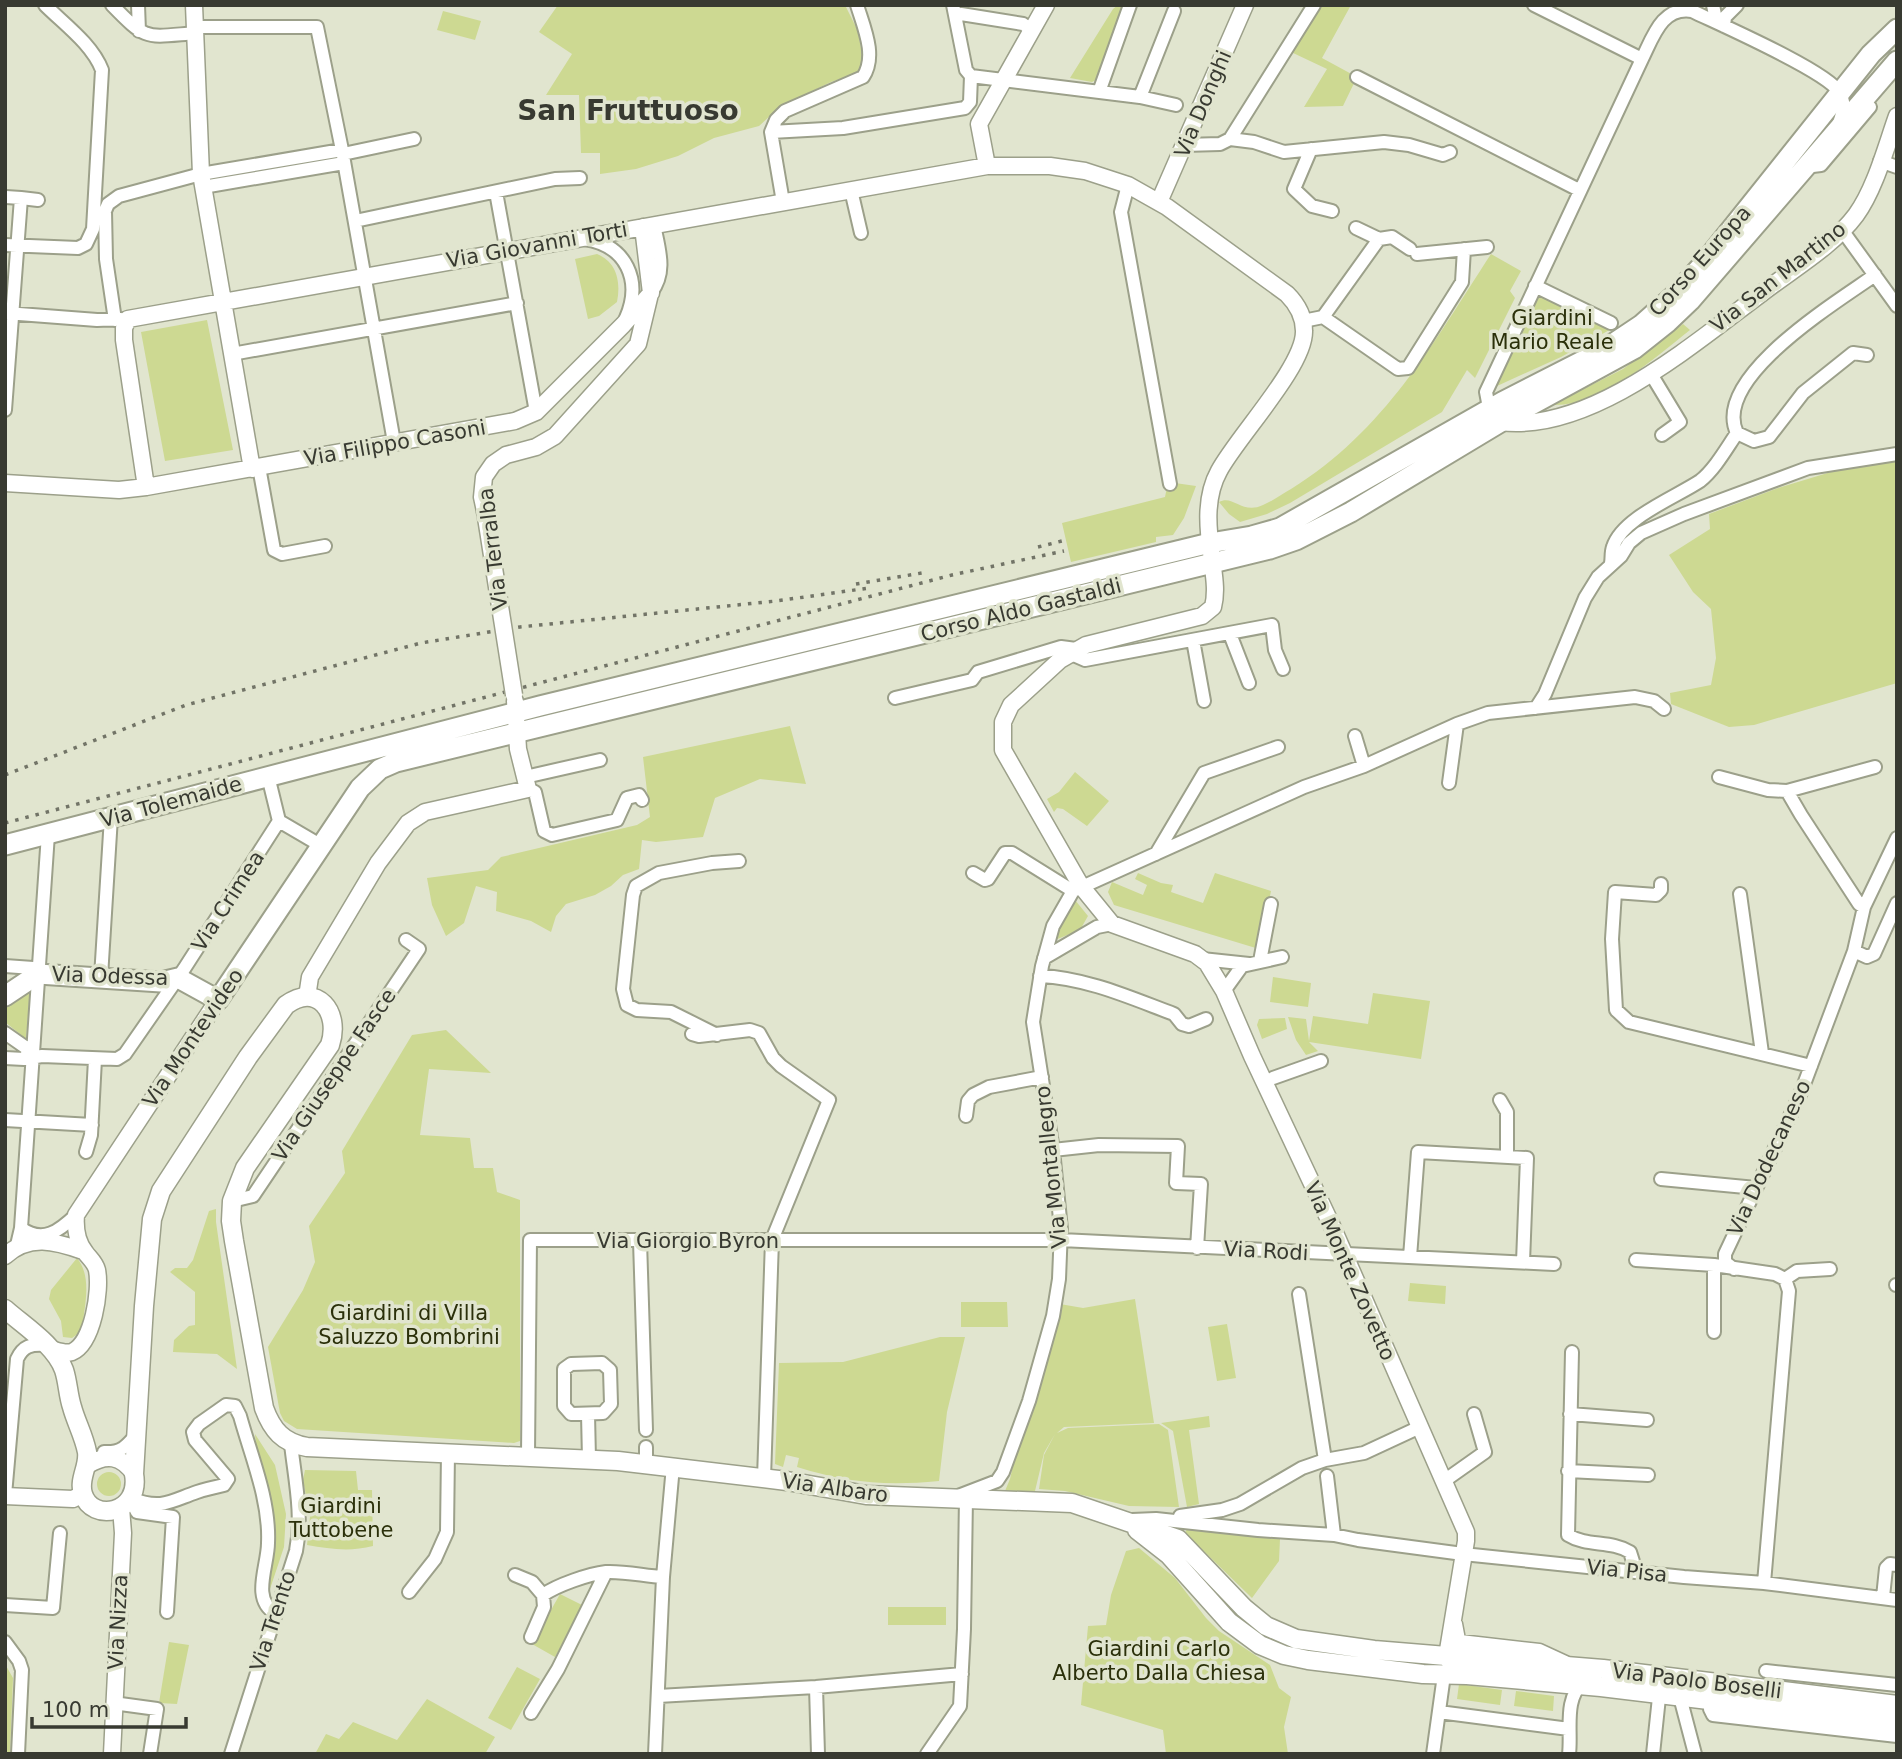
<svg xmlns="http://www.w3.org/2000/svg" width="1902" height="1759" font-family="'DejaVu Sans',sans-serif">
<rect width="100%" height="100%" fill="#e1e5cf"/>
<path fill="#cdd992" d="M558,5H845L858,31L863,60L858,73L831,82L781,106L759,126L714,138L678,156L636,169L600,174V153H581L579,95H546L572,54L539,32Z
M1118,5H1126L1098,79L1092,82L1070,78L1113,9Z
M1323,5H1351L1322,58L1357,77L1343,106L1304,107L1327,69L1291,52Z
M443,11L481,21L475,40L437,30Z
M597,254C617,262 621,282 617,302L599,316L588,319L575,259Z
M1491,254L1521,271L1510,291L1515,298L1475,378L1467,370L1442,412L1290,503L1267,514L1240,522L1229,514L1219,502C1233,494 1242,515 1263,505C1273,501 1282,494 1291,489C1385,431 1433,343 1491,254Z
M1538,292L1613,328L1561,357L1497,386L1495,384Z
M207,320L233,450L165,461L141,332Z
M1683,324L1690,330C1653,359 1601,407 1552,405L1623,369Z
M1895,461L1897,466V683L1754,725L1729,727L1671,704L1670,693L1711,685L1716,658L1711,609L1693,592L1669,555L1710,529L1709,514L1778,488L1854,465Z
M1168,482L1196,486L1184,518L1173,535L1156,537V542L1071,562L1062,523L1165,497Z
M790,726L806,784L760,779L715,798L703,837L656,842L642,840L639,869L623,875L611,886L595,895L566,904L556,916L551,932L531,921L496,911L497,892L476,886L464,923L446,936L432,905L427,878L488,870L501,857L637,825L650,817L643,757Z
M1075,772L1109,801L1087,826L1063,809L1057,808L1054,812L1047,799L1059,792Z
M1138,873L1161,883L1173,885L1171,892L1203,903L1215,873L1271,891L1259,949L1114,905L1108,892L1112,882L1143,895L1147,885L1135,879Z
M1075,900L1088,916L1080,930L1055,940L1066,912Z
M1273,977L1311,983L1308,1007L1270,1002Z
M30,991L26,1039L5,1022V1008Z
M1373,993L1430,1001L1421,1059L1309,1042L1318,1051L1306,1055L1296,1040L1288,1017L1306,1019L1309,1041L1313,1016L1368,1024Z
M1285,1018L1287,1029L1262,1039L1257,1025L1259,1019Z
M446,1030L491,1073L429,1069L420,1135L470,1138L474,1168H493L497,1192L520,1200V1441L514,1443L297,1429L284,1421L280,1413L268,1347L303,1290L315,1262L309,1226L345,1173L342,1151L412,1035Z
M216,1209V1222L237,1369L217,1354L173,1352L174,1340L189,1326L195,1325V1292L170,1272L175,1268H187L193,1260L209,1211Z
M77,1258C93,1278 84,1307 82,1331L72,1338L63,1337L61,1321L49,1299L51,1290Z
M1410,1283L1446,1286L1445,1304L1408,1301Z
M1135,1299L1154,1423L1064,1427L1057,1433L1068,1428L1159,1424L1168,1430L1179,1507L1129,1506L1065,1491L1039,1489L1044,1455L1055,1434L1044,1453L1035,1491H1005L1010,1479L1018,1443L1035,1404L1060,1304L1083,1308Z
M961,1302H1007L1008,1327H961Z
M1227,1324L1236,1378L1217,1381L1208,1327Z
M940,1337H965L947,1412L939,1481C886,1486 848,1483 797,1467L799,1458L786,1455L783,1467L775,1464L779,1363L843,1362Z
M1209,1416L1210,1427L1189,1430L1199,1504L1187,1507L1173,1431L1161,1423Z
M255,1434L275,1465L286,1514L284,1547L270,1589L266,1588Z
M305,1470L356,1471L358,1490H372L373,1546C350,1552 330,1549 307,1545L310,1517L303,1480Z
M97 1484a12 12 0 1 1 24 0a12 12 0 1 1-24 0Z
M1187,1529L1280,1539L1279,1561L1252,1598L1185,1533Z
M1139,1548L1175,1578L1206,1618L1219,1631L1270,1665L1279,1688L1291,1697L1284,1727L1288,1754H1166L1163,1730L1081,1705L1088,1626L1106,1625L1111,1595L1126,1551Z
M560,1594L584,1606L555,1657L532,1644Z
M888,1607H946V1625H888Z
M169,1642L189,1645L177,1704L159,1703Z
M5,1664L13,1678L10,1754H5Z
M517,1667L540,1679L511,1730L488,1718Z
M1459,1684L1502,1690L1500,1705L1457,1699Z
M1516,1691L1554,1696L1553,1711L1514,1706Z
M427,1699L495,1737L485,1754H315L326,1734L339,1739L353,1722L397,1740Z"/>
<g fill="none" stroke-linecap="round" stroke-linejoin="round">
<defs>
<path id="minor" d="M112,5C148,42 146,37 196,33
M138,5L139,31
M1534,5L1642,59
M1713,5L1715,15
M961,14L1023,24L1032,30
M1724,26L1725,17L1737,5
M195,27H317L342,150L394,442
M971,76L1140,97L1176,105
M1357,77L1579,190
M1099,92L1130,5
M1140,97L1174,11
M771,132L843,128L965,108L970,102L971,76L966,70L953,5
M1230,139L1254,142L1284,152L1384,142L1409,145L1443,155L1450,152
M1184,145L1220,144L1230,139L1314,5
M1311,149L1294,189L1312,206L1332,211
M343,154L414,139
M1880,161L1897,167
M1804,167L1821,165L1870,107
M1128,185L1121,212L1170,484
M203,187L344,163
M851,190L861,233
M496,192L536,412
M21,198L38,200
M783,202L771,132L776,120L785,111L863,77C877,56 864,28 857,5
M355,221L555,179L580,178
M1356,228L1379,239L1392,237L1410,249
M1842,230L1897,306
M584,239C627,245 642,281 626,318
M5,245L78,248L86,244L93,229L102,70C92,44 64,24 45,5
M1417,254L1487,247
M1535,286L1611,323
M651,293C667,272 659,250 654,225
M6,313L97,320L121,319
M1323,317L1379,239
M115,320L106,259L105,211L108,204L119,196L201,174L342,150
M1303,321L1323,317L1398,369L1408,368L1462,282L1464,249
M232,354L517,303
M1651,374L1680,422L1662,435
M5,410L21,198L6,197
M1490,413L1486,392L1642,59C1653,37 1662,6 1692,11C1719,24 1827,71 1839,92C1846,102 1843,112 1839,123
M1737,433L1754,441L1769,437L1803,393L1853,353L1867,355
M259,467L274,550L282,554L325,546
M1611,563C1612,558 1611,552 1613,547C1622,518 1676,497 1700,481C1715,469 1726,449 1737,433C1711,378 1837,302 1875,275
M1230,634L1249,683
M1193,640L1204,701
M1069,653L1085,660L1272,625L1275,650L1283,669
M895,698L972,680L978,672L1061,647L1076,649
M1536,708L1545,694L1585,598L1598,577L1621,556L1629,543L1641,533L1684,514L1808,468L1897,454
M1355,736L1364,766
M525,777L600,760
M1719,777L1768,790L1787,791
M1449,783L1457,724
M528,789L535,792L544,831L552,835L617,820L627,798L639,795L642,800
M279,821L320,845
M1156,854L1204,773L1278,747
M973,873L985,880L988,879L1005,853H1012L1073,891
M1661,884V890L1656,895L1615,892L1612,939L1616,1010L1629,1022L1811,1066
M1740,894L1762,1053
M1864,907L1859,904L1801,815L1787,791L1875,767
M1854,951L1867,957L1874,954L1897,903
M1044,958L1097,927L1112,924
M1202,959L1249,964
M1260,961L1271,904
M5,966L33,968L38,974
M1040,976C1087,978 1131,998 1174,1014L1182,1024L1189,1026L1206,1019
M101,977L111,817
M1224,991L1242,966L1282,957
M5,1033L25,1047L32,1059
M692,1034L699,1036L750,1030L759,1033L773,1058L781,1066L829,1100L772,1240L764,1478
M717,1035L671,1012L637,1010L627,1005L623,989L633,895L636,886L659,873L712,863L739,861
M5,1058L24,1059L42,1056L117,1059L125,1054L184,969L279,821L268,776
M1273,1078L1321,1061
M1500,1100L1507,1112V1156
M966,1116L968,1101L973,1095L989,1087L1042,1077
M5,1120L92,1125
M1053,1150L1099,1145L1178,1146L1176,1183L1201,1184L1197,1248
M86,1152L91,1135L95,1059
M1661,1179L1756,1188
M232,1201L253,1196L419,949L406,940
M21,1228C43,1244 59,1231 76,1215
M640,1241L646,1430
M17,1245L21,1228L48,834
M1410,1257L1418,1152L1527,1158L1523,1262
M1636,1260L1714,1265L1775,1274L1785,1279L1789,1291L1764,1583
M1714,1265V1332
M1734,1269L1725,1262V1254L1800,1095L1854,951L1864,907L1897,838
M1785,1279L1797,1271L1830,1269
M1896,1285H1897
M1299,1294L1325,1460
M1572,1352L1568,1535C1587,1547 1611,1540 1630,1552L1636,1571
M602,1363L610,1370L611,1404L603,1413L571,1414L564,1406V1369L571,1364Z
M588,1414L589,1459
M1570,1414L1647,1420
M104,1452C121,1453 126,1447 137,1434
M528,1455L530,1240H1061L1554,1264
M646,1463V1447
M1568,1471L1648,1475
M1327,1476L1334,1535
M1444,1481L1485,1452L1474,1414
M5,1495L17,1359C23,1346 31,1344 45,1345
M958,1496L997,1481L1003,1472L1029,1401L1053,1316L1059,1279L1061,1229L1053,1150L1033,1022L1042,966L1053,926L1073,891L1304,787L1364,766L1457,724L1488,713L1635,697L1654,701L1664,709
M132,1499C162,1510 171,1501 197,1492C206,1489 215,1487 224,1485L228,1479L195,1440L193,1432L199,1424L226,1405L235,1406L240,1416C251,1456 270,1500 268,1543C268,1566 251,1599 275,1613
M131,1500L137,1512L173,1517L167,1612
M1180,1516L1222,1510L1240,1504L1302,1468L1325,1460L1364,1453L1420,1427
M1132,1520L1156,1519L1258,1530L1334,1535L1358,1540L1463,1554L1684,1577L1764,1583L1897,1600
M515,1575L532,1582L543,1595
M409,1592L435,1559L447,1532L448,1452
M1883,1597L1886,1568L1890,1564L1897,1565
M5,1605L53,1608L60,1533
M531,1637L544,1607L543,1595C557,1585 589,1574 606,1572C624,1571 645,1576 663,1577
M5,1642L19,1661L22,1670L18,1754
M1766,1671L1897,1685
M816,1687L818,1754
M658,1696L816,1687L962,1674
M1680,1697L1695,1754
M1710,1700V1709L1713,1715L1897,1736
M113,1703L157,1709L150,1754
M1439,1712L1569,1729
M531,1713L558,1669L606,1572
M231,1754L296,1551C303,1515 295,1480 291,1444
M655,1754L663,1577L673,1466
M927,1754L960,1706L964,1629L966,1498
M1433,1754L1444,1675
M1569,1754C1572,1731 1563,1698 1584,1682
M1653,1754L1660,1688"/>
<path id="tertiary" d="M194,5L201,174L252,469
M987,166L979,124L1046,5
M1159,202L1245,5
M1500,422C1590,434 1694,343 1762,293C1793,269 1833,246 1856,215C1875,189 1886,147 1897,116
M5,483L119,490L146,487L515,421L536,412L623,325L651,293L643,227
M146,487L124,340V328L128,319L987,166H1050L1085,171L1128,185L1167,207L1287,294C1297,304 1304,316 1304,331C1305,366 1237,437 1219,471C1204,498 1208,530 1212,560C1214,576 1217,591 1213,607L1202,616L1086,645L1060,660L1011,705L1003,722V750L1081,886L1112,924L1195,954L1207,963L1224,991L1252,1056L1332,1226L1466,1532V1541L1447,1656L1451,1665
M485,511L482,497L484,477L493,464L506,455L536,447L555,436L638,344L650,294
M307,997L310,977L378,863L408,823L425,812L528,789L518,749L515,701
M5,1256C29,1234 55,1241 83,1251
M51,1349C58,1351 65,1354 72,1352C93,1343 101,1290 97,1270C95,1262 89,1258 85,1252C77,1242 75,1227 76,1215L218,1000
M88,1465C106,1454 121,1455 134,1474
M5,1496L73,1499L83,1494
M1454,1624L1457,1640L1460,1643L1539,1652L1565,1664
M112,1754L123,1533L121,1508"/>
<path id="secondary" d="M5,1309C24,1326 55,1345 64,1370C68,1382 68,1395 72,1407C76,1422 84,1436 87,1452C89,1467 78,1479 83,1494C92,1523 141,1514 134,1474L144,1306L152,1219L161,1191L248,1057L286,1005C317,982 341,1012 330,1045L245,1168L232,1201L231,1221L234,1241L264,1408C272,1430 283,1443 307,1447L618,1461L787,1481L866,1495L1072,1503L1178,1539L1244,1608L1266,1626L1296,1639L1374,1650L1603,1669L1897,1705
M1137,1530L1169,1555L1229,1622L1260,1645L1284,1655L1308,1660L1423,1674L1467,1675L1601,1687L1897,1723"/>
<path id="primary" d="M5,845L540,706L1210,543L1252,536L1280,528L1502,402L1602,351L1641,325L1677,293L1705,262L1871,54L1897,29
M5,996L38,974L161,982L178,978L218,1000L360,788L380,769L396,762L1270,549L1296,540L1351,512L1509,417L1634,349L1668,322L1690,301L1897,61"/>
</defs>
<use href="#minor" stroke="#9ca08a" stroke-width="16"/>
<use href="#tertiary" stroke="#9ca08a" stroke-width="19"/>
<use href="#secondary" stroke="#9ca08a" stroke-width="21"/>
<use href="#primary" stroke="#9ca08a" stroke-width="23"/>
<use href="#minor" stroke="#fff" stroke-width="12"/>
<use href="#tertiary" stroke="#fff" stroke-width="16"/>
<use href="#secondary" stroke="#fff" stroke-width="18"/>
<use href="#primary" stroke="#fff" stroke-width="19"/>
<path stroke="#727467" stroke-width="3.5" stroke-dasharray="3.5 7" stroke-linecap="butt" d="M1038,547L1062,541
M856,584L928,572
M5,775L186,705L421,643L520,627L776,601L869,588
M5,823L952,575L1064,551"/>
<defs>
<path id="tertiary-bridge" d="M485,511L514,695"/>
</defs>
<use href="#tertiary-bridge" stroke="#9ca08a" stroke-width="19" stroke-linecap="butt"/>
<use href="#tertiary-bridge" stroke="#fff" stroke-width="16"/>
</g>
<g text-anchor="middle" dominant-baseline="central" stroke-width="7" stroke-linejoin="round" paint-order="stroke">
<g font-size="21" fill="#383a31" stroke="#e1e5cf">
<text transform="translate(1203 104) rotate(-67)">Via Donghi</text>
<text transform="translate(537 245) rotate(-10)">Via Giovanni Torti</text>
<text transform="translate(1700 261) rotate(-48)">Corso Europa</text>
<text transform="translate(1778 277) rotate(-38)">Via San Martino</text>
<text transform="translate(395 443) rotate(-10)">Via Filippo Casoni</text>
<text transform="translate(493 549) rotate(-97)">Via Terralba</text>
<text transform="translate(1021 610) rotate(-14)">Corso Aldo Gastaldi</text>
<text transform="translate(171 802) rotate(-15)">Via Tolemaide</text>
<text transform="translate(228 901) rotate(-57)">Via Crimea</text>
<text transform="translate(110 976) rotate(2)">Via Odessa</text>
<text transform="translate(193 1038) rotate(-56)">Via Montevideo</text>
<text transform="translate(334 1075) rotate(-56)">Via Giuseppe Fasce</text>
<text transform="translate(1769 1158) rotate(-65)">Via Dodecaneso</text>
<text transform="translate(1051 1167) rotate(-96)">Via Montallegro</text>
<text x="688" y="1241">Via Giorgio Byron</text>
<text transform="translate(1266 1251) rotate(3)">Via Rodi</text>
<text transform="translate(1350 1271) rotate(66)">Via Monte Zovetto</text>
<text transform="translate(835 1488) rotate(8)">Via Albaro</text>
<text transform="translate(1627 1571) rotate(6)">Via Pisa</text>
<text transform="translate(273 1621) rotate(-72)">Via Trento</text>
<text transform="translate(118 1622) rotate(-87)">Via Nizza</text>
<text transform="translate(1697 1681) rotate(7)">Via Paolo Boselli</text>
</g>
<g font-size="21" fill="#2b300a" stroke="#e1e5cf">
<text x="1552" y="318">Giardini<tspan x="1552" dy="24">Mario Reale</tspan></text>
<text x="409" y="1313">Giardini di Villa<tspan x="409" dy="24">Saluzzo Bombrini</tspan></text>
<text x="341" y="1506">Giardini<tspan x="341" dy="24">Tuttobene</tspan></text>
<text x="1159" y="1649">Giardini Carlo<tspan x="1159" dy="24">Alberto Dalla Chiesa</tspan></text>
</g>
<g font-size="28" font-weight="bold" fill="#383a31" stroke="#e1e5cf">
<text x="628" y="110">San Fruttuoso</text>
</g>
</g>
<rect width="1902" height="1759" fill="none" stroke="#383a31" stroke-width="14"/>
<path d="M32 1717v10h154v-10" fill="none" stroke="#383a31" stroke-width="3.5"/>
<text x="42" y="1717" font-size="21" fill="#383a31" stroke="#e1e5cf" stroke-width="5" paint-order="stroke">100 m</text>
</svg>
